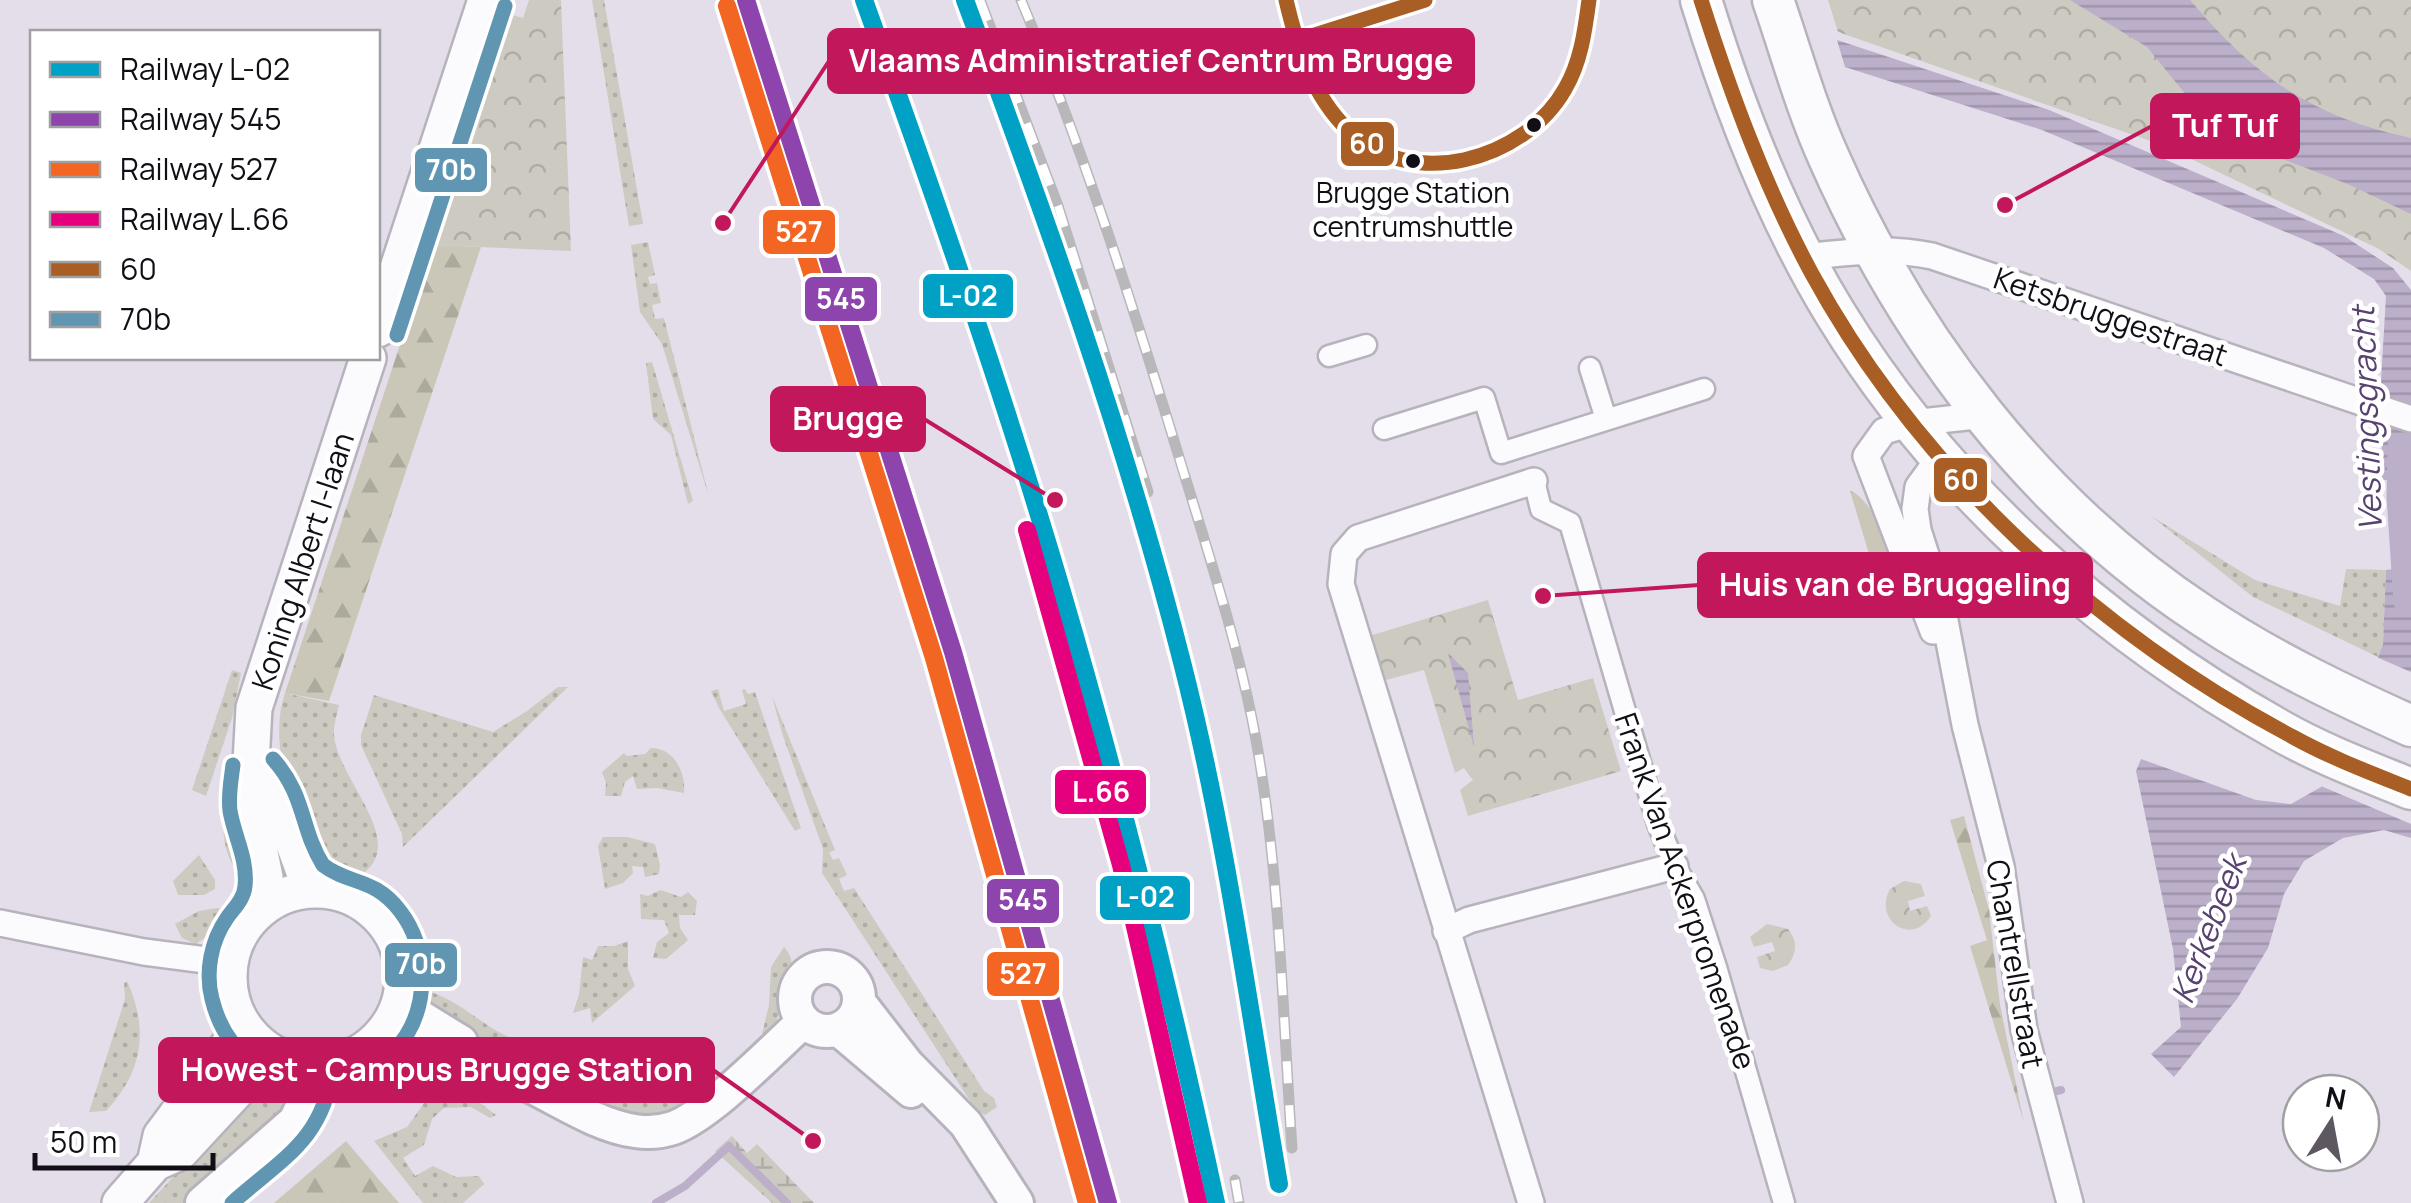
<svg xmlns="http://www.w3.org/2000/svg" width="2411" height="1203" font-family="Manrope,sans-serif">
<defs>
<pattern id="grass-dots" width="8" height="8" patternUnits="userSpaceOnUse" patternTransform="scale(2.5)"><rect width="8" height="8" fill="#cdcac1"/><path d="M2 2h.1M6 6h.1" fill="none" stroke="#afaca5" stroke-width="1.8" stroke-linecap="round"/></pattern>
<pattern id="forest-firs" width="22" height="20" patternUnits="userSpaceOnUse" patternTransform="scale(2.5)"><rect width="22" height="20" fill="#cac6b8"/><path d="M5 1l3.5 6h-7zM16 11l3.5 6h-7z" fill="#aca99d"/></pattern>
<pattern id="wetland-marsh" width="20" height="14" patternUnits="userSpaceOnUse" patternTransform="scale(2.5)"><rect width="20" height="14" fill="#cdcac1"/><path d="M1 5h8M5 5V1M11 12h8M15 12V8" fill="none" stroke="#afaca5"/></pattern>
<pattern id="park-crowns" width="20" height="18" patternUnits="userSpaceOnUse" patternTransform="scale(2.5)"><rect width="20" height="18" fill="#cdcac1"/><path d="M2 6a3 3 0 1 1 6 0M12 15a3 3 0 1 1 6 0" fill="none" stroke="#afaca5"/></pattern>
<pattern id="water-rules" width="6" height="5" patternUnits="userSpaceOnUse" patternTransform="scale(2.5)"><rect width="6" height="5" fill="#bbafc9"/><path d="M0 2.5h6" fill="none" stroke="#a095ac"/></pattern>
</defs>
<rect width="100%" height="100%" fill="#e4deeb"/>
<path fill="url(#grass-dots)" d="M592,0H604L643,224L629,226Z
M648,242L655,275L648,277L650,284L657,283L661,303L652,305L655,319L664,318L709,497L662,344L640,312L631,245Z
M652,362L693,501L688,504L671,435L653,419L646,363Z
M2151,516L2255,580L2340,606L2346,569L2386,570L2383,644L2378,657L2253,597Z
M232,670L241,673L232,718L206,796L192,790Z
M558,687H568L403,847L402,834L361,745V735L374,695L493,732L527,711Z
M718,689L724,711L746,704L742,690L745,689L748,694L755,692L801,828L795,831L719,708L711,691Z
M285,693L339,705C337,714 333,727 334,736C339,784 419,850 350,881L324,871L317,863C297,812 266,749 285,693Z
M772,696L835,850L829,853L833,860L839,858L847,875L839,879L844,891L854,888L984,1091L994,1098L997,1107L985,1115L976,1110L822,873L823,849L782,733Z
M651,748C674,748 686,772 684,793L657,788L637,789L633,776L625,782L621,796H605L606,783L602,772L624,753L627,756L645,754Z
M225,778H230L247,882C223,861 221,833 225,803L219,801Z
M603,837H627L655,844L660,865L659,874L645,877L643,867L632,866L633,873L623,883L605,889L598,846Z
M199,855L215,880V889L204,895H178L173,881Z
M660,890L681,897L688,892L697,901L695,915H679L680,928L688,940L666,959L653,958L657,942L669,933L664,920L641,919L640,894L648,896Z
M217,908L229,910L214,931L196,944L182,938L175,924L199,911Z
M628,941V969L635,986L592,1023L590,1008L573,1013L579,994L583,957L592,960L598,946H614Z
M784,947C797,962 790,968 785,984C775,1013 786,1018 760,1043L769,1005L771,967Z
M127,981C149,1029 143,1072 106,1111L89,1112L125,999L124,983Z
M427,991C455,999 473,1017 497,1031C519,1043 541,1050 565,1056L587,1038L601,1054L589,1065L600,1078L615,1067L614,1085L685,1091L684,1108L665,1116L640,1119L597,1106L461,1033L429,1002Z
M285,1075L286,1091L280,1113L241,1157L185,1203H149L257,1087L273,1076Z
M449,1091L476,1100L496,1115L490,1118L471,1107L444,1108L432,1119L424,1145L403,1158L415,1176L433,1166L456,1177L479,1176L484,1184L463,1203H423L374,1141L407,1127L429,1096Z"/>
<path fill="url(#forest-firs)" d="M433,245L481,247L329,701L285,693Z
M1850,491C1869,495 1895,551 1891,569L1875,574Z
M1964,816L1989,910L2000,1005L2024,1123L1970,946L1987,940L1950,820Z
M346,1141L399,1203H274Z"/>
<path fill="url(#wetland-marsh)" d="M732,1136L747,1153L757,1144L814,1203H772L715,1151Z"/>
<path fill="url(#park-crowns)" d="M529,0H561L571,251L433,245L505,13L523,18Z
M1828,0H2411V271L2379,249L2162,145L1838,32Z
M1488,600L1518,700L1593,678L1621,771L1468,816L1460,790L1473,780L1464,768L1455,773L1424,670L1382,681L1369,636Z
M1904,881L1921,884L1925,896L1908,901L1910,911L1927,906L1931,916C1911,947 1873,920 1890,889Z
M1767,924L1788,929C1798,941 1797,953 1788,965L1773,971L1760,968L1757,957L1775,951L1772,942L1754,947L1750,937Z"/>
<path fill="url(#water-rules)" d="M2070,0H2190C2255,77 2312,117 2411,138V214L2350,185L2267,153L2188,97L2147,47Z
M1837,40L2049,110L2344,236L2393,268L2411,290V480H2382L2381,381L2386,296L2374,279L2324,248L2042,130L1845,67Z
M2411,568V838L2384,830L2343,838L2304,861L2284,894L2268,948L2237,999L2174,1077L2151,1054L2181,1027L2173,949L2136,771L2141,759L2256,800L2291,804L2321,787L2350,732L2383,644L2386,570Z
M1448,653L1468,673L1474,747Z"/>
<path fill="#e4deeb" d="M2374,656L2411,672V824L2316,784L2346,730Z"/>
<g fill="none" stroke-linecap="round" stroke-linejoin="round">
<path stroke="#bbafc9" stroke-width="8" d="M2057,1091L2061,1090
M656,1203L685,1186L729,1146L787,1203"/>
<path stroke="#bbafc9" stroke-width="25" d="M2400,447L2399,496L2406,602"/>
<defs>
<path id="pedestrian" d="M1329,356L1366,345
M1590,368L1606,419
M1384,429L1484,398L1501,453L1704,389
M1534,481L1541,509L1570,523L1658,824L1675,866L1694,899L1716,967L1784,1203"/>
<path id="minor" d="M1804,257C1848,252 1888,247 1932,256L2411,419
M1939,458L1918,487L1915,509L1918,530L1942,605L1965,725L2001,866L2024,1030L2070,1203
M1933,631L1866,456L1884,431L1912,423L1985,415
M0,923L144,952L229,963
M1446,931L1469,920L1675,866
M1531,1203L1341,584L1344,554L1358,538L1534,481"/>
<path id="tertiary" d="M795 999a32 32 0 1 1 64 0a32 32 0 1 1-64 0Z
M400,999L422,1018L461,1042
M859,1002L907,1064L966,1124L1017,1203
M838,1029L911,1091
M382,1034L431,1046L513,1083L522,1082C557,1098 597,1126 635,1131C647,1133 661,1132 673,1128C710,1115 773,1049 804,1021
M202,1203L295,1121L309,1093L313,1064"/>
<path id="secondary" d="M378,329L486,0
M253,766L275,792L306,877L322,890
M229 977a87 87 0 1 1 174 0a87 87 0 1 1-174 0Z
M259,910L265,877L249,799L254,708L368,358
M155,1163L161,1136L234,1038L241,1022
M120,1203L155,1163L180,1152L244,1083L278,1056"/>
<path id="primary" d="M1701,0C1734,107 1776,217 1835,313C1942,488 2101,630 2279,730C2321,754 2367,771 2411,789
M1773,0C1791,52 1806,107 1829,158C1909,339 2035,506 2203,616C2267,659 2340,694 2411,726"/>
</defs>
<use href="#pedestrian" stroke="#b7b3bd" stroke-width="25"/>
<use href="#minor" stroke="#b7b3bd" stroke-width="30"/>
<use href="#tertiary" stroke="#b7b3bd" stroke-width="38"/>
<use href="#secondary" stroke="#b7b3bd" stroke-width="40"/>
<use href="#primary" stroke="#b7b3bd" stroke-width="45"/>
<use href="#pedestrian" stroke="#fbfafc" stroke-width="20"/>
<use href="#minor" stroke="#fbfafc" stroke-width="25"/>
<use href="#tertiary" stroke="#fbfafc" stroke-width="32"/>
<use href="#secondary" stroke="#fbfafc" stroke-width="35"/>
<use href="#primary" stroke="#fbfafc" stroke-width="40"/>
<defs>
<path id="rail" d="M980,0L1058,206L1148,492
M1021,0C1083,149 1132,303 1179,457C1209,556 1242,654 1259,757C1280,885 1283,1018 1292,1148
M1235,1180L1239,1203"/>
</defs>
<use href="#rail" stroke="#b8b7ba" stroke-width="11"/>
<use href="#rail" stroke="#fff" stroke-width="8" stroke-dasharray="22" stroke-linecap="butt"/>
<defs>
<path id="bus-1" d="M1286,0C1297,47 1312,95 1348,130C1411,192 1524,161 1565,89C1581,62 1585,30 1589,0
M1701,0C1731,94 1765,187 1812,274C1919,470 2097,633 2293,737C2331,758 2371,773 2411,789
M1296,41L1425,0"/>
<path id="bus-2" d="M397,335L505,6
M233,765C231,781 228,795 230,811C234,835 248,860 245,886C244,899 234,908 227,918C211,941 205,972 212,999C242,1123 424,1104 422,975C422,953 414,929 400,911C374,877 349,885 323,865C300,828 306,796 273,759
M232,1203C284,1157 323,1140 333,1067"/>
</defs>
<use href="#bus-1" stroke="#fff" stroke-width="22"/>
<use href="#bus-2" stroke="#fff" stroke-width="22"/>
<use href="#bus-1" stroke="#a85e24" stroke-width="15"/>
<use href="#bus-2" stroke="#6196b2" stroke-width="15"/>
<defs>
<path id="rail-1" d="M864,0C935,197 1004,394 1063,595C1122,796 1172,999 1216,1203
M965,0C1046,218 1125,437 1182,662C1226,834 1249,1010 1279,1184"/>
<path id="rail-2" d="M746,0L953,652L1108,1203"/>
<path id="rail-3" d="M727,6L934,658L1087,1203"/>
<path id="rail-4" d="M1027,530L1121,865L1198,1203"/>
</defs>
<use href="#rail-1" stroke="#fff" stroke-width="25"/>
<use href="#rail-2" stroke="#fff" stroke-width="25"/>
<use href="#rail-3" stroke="#fff" stroke-width="25"/>
<use href="#rail-4" stroke="#fff" stroke-width="25"/>
<use href="#rail-1" stroke="#01a1c5" stroke-width="18"/>
<use href="#rail-2" stroke="#8e44ad" stroke-width="18"/>
<use href="#rail-3" stroke="#f26522" stroke-width="18"/>
<use href="#rail-4" stroke="#e5007d" stroke-width="18"/>
</g>
<g fill="#120e16" stroke="#fff" stroke-width="4">
<circle cx="1534" cy="125" r="9"/>
<circle cx="1413" cy="161" r="9"/>
</g>
<g text-anchor="middle" dominant-baseline="central" stroke-width="9" stroke-linejoin="round" paint-order="stroke">
<g font-size="28" fill="#120e16" stroke="#fff">
<text x="1413" y="192">Brugge Station<tspan x="1413" dy="34">centrumshuttle</tspan></text>
</g>
<g font-size="30" fill="#120e16" stroke="#fff">
<text transform="translate(2111 316) rotate(19)">Ketsbruggestraat</text>
<text transform="translate(302 561) rotate(-72)">Koning Albert I-laan</text>
<text transform="translate(1686 891) rotate(71)">Frank Van Ackerpromenade</text>
<text transform="translate(2016 964) rotate(80)">Chantrellstraat</text>
</g>
<g font-size="32" font-style="italic" fill="#584270" stroke="#fff">
<text transform="translate(2366 419) rotate(-92)">Vestingsgracht</text>
<text transform="translate(2208 929) rotate(-69)">Kerkebeek</text>
</g>
</g>
<path fill="none" stroke="#c2185b" stroke-width="4" d="M723 223L829 61M2005 205L2152 126M1055 500L924 419M1543 596L1699 585M813 1141L713 1070"/>
<g fill="#c2185b" stroke="#fff" stroke-width="4">
<circle cx="723" cy="223" r="10"/>
<circle cx="2005" cy="205" r="10"/>
<circle cx="1055" cy="500" r="10"/>
<circle cx="1543" cy="596" r="10"/>
<circle cx="813" cy="1141" r="10"/>
</g>
<g fill="#c2185b" stroke="#c2185b" stroke-width="4">
<rect x="829" y="30" width="644" height="62" rx="10"/>
<rect x="2152" y="95" width="146" height="62" rx="10"/>
<rect x="772" y="388" width="152" height="62" rx="10"/>
<rect x="1699" y="554" width="392" height="62" rx="10"/>
<rect x="160" y="1039" width="553" height="62" rx="10"/>
</g>
<g font-size="32" text-anchor="middle" font-weight="bold" fill="#fff">
<text x="1151" y="72">Vlaams Administratief Centrum Brugge</text>
<text x="2225" y="137">Tuf Tuf</text>
<text x="848" y="430">Brugge</text>
<text x="1895" y="596">Huis van de Bruggeling</text>
<text x="437" y="1081">Howest - Campus Brugge Station</text>
</g>
<g stroke="#fff" stroke-width="4">
<rect x="1339" y="120" width="57" height="48" rx="10" fill="#a85e24"/>
<rect x="413" y="146" width="76" height="48" rx="10" fill="#6196b2"/>
<rect x="761" y="208" width="76" height="48" rx="10" fill="#f26522"/>
<rect x="921" y="272" width="94" height="48" rx="10" fill="#01a1c5"/>
<rect x="803" y="275" width="76" height="48" rx="10" fill="#8e44ad"/>
<rect x="1932" y="456" width="57" height="48" rx="10" fill="#a85e24"/>
<rect x="1053" y="768" width="95" height="48" rx="10" fill="#e5007d"/>
<rect x="1098" y="874" width="94" height="48" rx="10" fill="#01a1c5"/>
<rect x="985" y="877" width="76" height="48" rx="10" fill="#8e44ad"/>
<rect x="383" y="941" width="76" height="48" rx="10" fill="#6196b2"/>
<rect x="985" y="950" width="76" height="48" rx="10" fill="#f26522"/>
</g>
<g font-size="28" text-anchor="middle" font-weight="bold" fill="#fff">
<text x="1367" y="154">60</text>
<text x="451" y="180">70b</text>
<text x="799" y="242">527</text>
<text x="968" y="306">L-02</text>
<text x="841" y="309">545</text>
<text x="1961" y="490">60</text>
<text x="1101" y="802">L.66</text>
<text x="1145" y="907">L-02</text>
<text x="1023" y="910">545</text>
<text x="421" y="974">70b</text>
<text x="1023" y="984">527</text>
</g>
<rect x="30" y="30" width="350" height="330" fill="#ffffff" stroke="#a09fa2" stroke-width="2.5"/>
<rect x="50" y="62" width="50" height="15" fill="#01a1c5" stroke="#a09fa2" stroke-width="2.5"/>
<text x="120" y="80" font-size="30" fill="#120e16">Railway L-02</text>
<rect x="50" y="112" width="50" height="15" fill="#8e44ad" stroke="#a09fa2" stroke-width="2.5"/>
<text x="120" y="130" font-size="30" fill="#120e16">Railway 545</text>
<rect x="50" y="162" width="50" height="15" fill="#f26522" stroke="#a09fa2" stroke-width="2.5"/>
<text x="120" y="180" font-size="30" fill="#120e16">Railway 527</text>
<rect x="50" y="212" width="50" height="15" fill="#e5007d" stroke="#a09fa2" stroke-width="2.5"/>
<text x="120" y="230" font-size="30" fill="#120e16">Railway L.66</text>
<rect x="50" y="262" width="50" height="15" fill="#a85e24" stroke="#a09fa2" stroke-width="2.5"/>
<text x="120" y="280" font-size="30" fill="#120e16">60</text>
<rect x="50" y="312" width="50" height="15" fill="#6196b2" stroke="#a09fa2" stroke-width="2.5"/>
<text x="120" y="330" font-size="30" fill="#120e16">70b</text>
<g transform="translate(2331 1123) rotate(11)"><circle r="48" fill="#ffffff" stroke="#a09fa2" stroke-width="2.5"/>
<path d="M0-8L18 38L0 25L-18 38Z" fill="#5c5761"/>
<text y="-15" font-size="28" font-weight="bold" text-anchor="middle" fill="#120e16">N</text>
</g>
<path d="M35 1153v15h178v-15" fill="none" stroke="#120e16" stroke-width="5"/>
<text x="50" y="1153" font-size="30" fill="#120e16" stroke="#ffffff" stroke-width="8" paint-order="stroke">50 m</text>
</svg>
